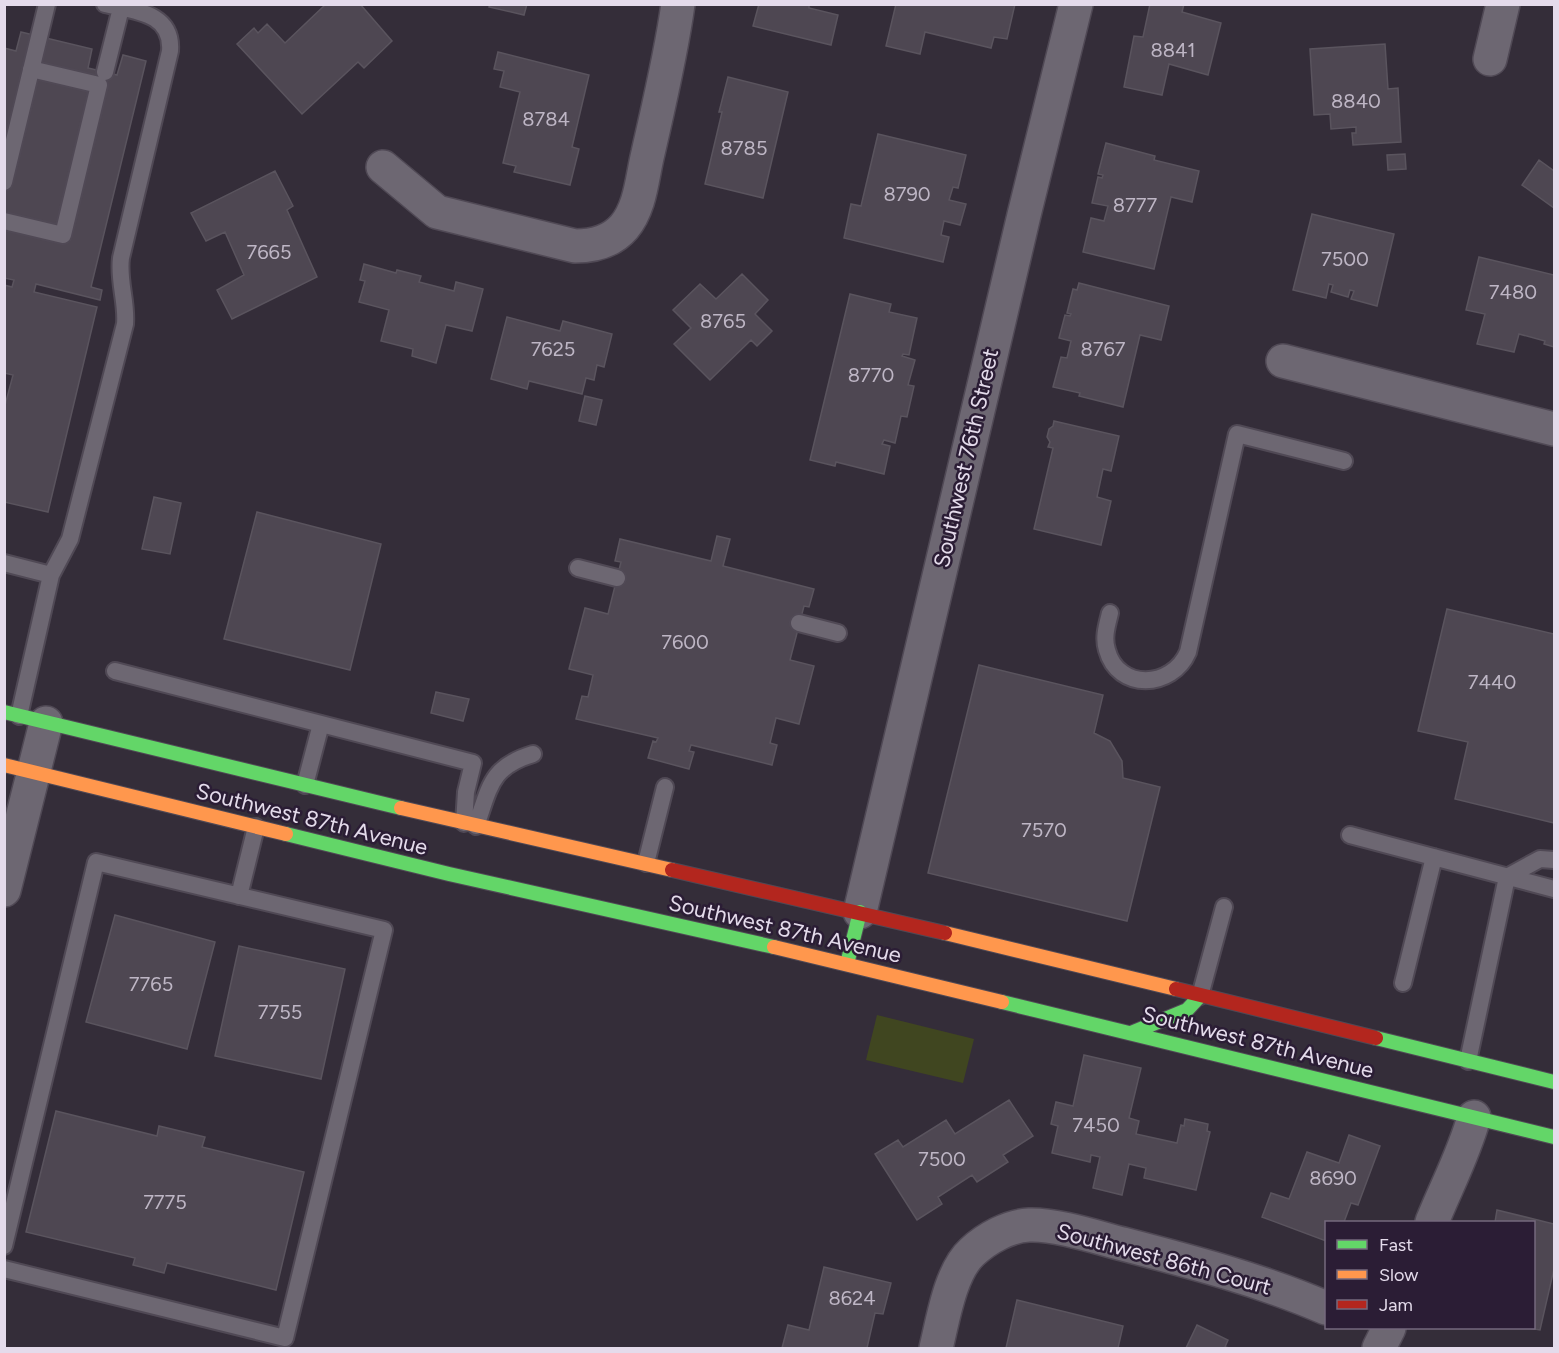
<svg xmlns="http://www.w3.org/2000/svg" width="1559" height="1353" font-family="Figtree,sans-serif">
<rect width="100%" height="100%" fill="#342d39"/>
<path fill="#404620" d="M877,1015L974,1039L963,1083L866,1060Z"/>
<path fill="#4e4752" stroke="#5a545e" stroke-width="1.5" d="M326,4H360L392,41L364,68L358,62L302,114L237,44L254,28L258,33L267,24L285,43Z
M490,4H527L524,15L489,7Z
M759,4H809V8L838,15L831,45L753,26Z
M896,4H1015L1007,39L994,37L991,48L925,32L920,54L886,46Z
M1150,4H1184L1182,12L1221,23L1208,75L1169,64L1162,95L1124,87L1134,36L1143,37Z
M21,32L92,49L88,68L117,75L123,55L146,61L91,287L102,290L100,300L36,284L34,292L97,307L48,512L4,502V409L13,375L4,373V285L12,287L14,280L4,278V48L16,51Z
M1385,44L1388,89L1398,88L1401,142L1353,145L1352,133H1356V127L1331,129L1330,114L1314,115L1310,49Z
M498,52L589,75L572,147L579,149L570,185L514,172L516,166L503,163L520,92L500,87L504,71L494,69Z
M728,77L788,92L763,198L705,184L722,112H719Z
M878,134L966,155L958,188L953,187L949,200L966,204L960,225L944,221L941,235L949,237L943,262L844,238L851,204L861,206Z
M1106,143L1155,156L1154,160L1199,171L1192,202L1171,197L1154,269L1083,252L1091,218L1104,221L1108,206L1092,203L1098,177L1102,178L1103,175L1098,174Z
M1405,154L1406,169L1388,170L1387,155Z
M1539,160L1554,171V208L1522,185Z
M275,171L293,206L287,210L317,277L232,319L217,290L244,275L225,232L206,241L191,213Z
M1312,214L1394,234L1377,306L1351,299L1354,291L1350,290L1348,297L1331,292L1333,285L1329,284L1326,298L1293,290Z
M1479,257L1554,275V347L1544,344L1545,341L1519,334L1514,352L1477,344L1485,314L1466,310Z
M364,264L396,273L397,270L421,276L419,282L454,291L456,282L483,289L472,331L446,325L436,363L412,356L413,349L381,341L389,310L359,302L365,281L360,280Z
M742,274L768,300L755,314L772,331L757,346L751,340L710,380L674,344L691,328L673,310L700,284L716,299Z
M1079,283L1169,306L1161,340L1140,335L1123,407L1079,396L1080,393L1053,387L1061,357L1067,358L1071,341L1059,338L1065,315L1070,316L1071,314L1067,313L1073,289L1077,290Z
M850,294L891,304L889,312L917,318L909,355L903,354L902,356L915,360L908,385L914,386L907,417L901,416L895,443L884,440L882,444L890,446L884,474L836,462L835,466L810,460Z
M507,317L560,331L563,321L612,334L604,367L597,365L594,380L586,378L582,394L529,381L527,389L491,379Z
M585,396L602,400L596,425L579,421Z
M1054,421L1119,436L1111,471L1103,469L1097,497L1111,501L1101,545L1034,529L1053,448L1048,447L1050,442L1047,437L1049,429L1053,426Z
M154,497L181,503L170,554L142,549Z
M257,512L381,544L350,670L224,639Z
M717,536L730,539L723,566L814,589L809,607L804,606L790,660L814,666L799,724L776,718L770,743L777,745L772,765L691,745L689,751L694,752L689,769L648,758L653,741L656,742L658,738L576,719L582,696L588,697L593,675L569,669L585,608L608,614L621,562L615,561L620,539L711,561Z
M1447,609L1554,634V823L1455,799L1468,742L1418,731Z
M979,665L1103,695L1094,733L1110,741L1122,761L1123,778L1160,787L1127,921L928,873Z
M436,692L469,699L463,721L431,713Z
M115,915L215,942L187,1049L86,1022Z
M239,946L345,969L321,1079L215,1056Z
M1084,1055L1141,1068L1129,1118L1139,1121L1136,1134L1177,1143L1181,1125L1184,1126L1185,1119L1208,1124L1207,1131L1210,1132L1196,1190L1144,1178L1146,1168L1129,1164L1122,1195L1093,1188L1100,1157L1091,1155L1090,1162L1052,1153L1058,1126L1051,1124L1056,1102L1073,1106Z
M1009,1100L1033,1136L1003,1155L1008,1162L977,1182L972,1175L938,1197L942,1204L917,1220L875,1154L898,1140L903,1147L946,1120L955,1134Z
M56,1111L157,1136L159,1126L205,1137L202,1147L304,1172L276,1290L167,1263L164,1273L133,1265L135,1258L26,1232Z
M1349,1135L1380,1146L1358,1205L1351,1203L1344,1222H1326V1241L1262,1217L1271,1193L1289,1199L1307,1152L1339,1163Z
M1497,1210L1554,1224V1269L1540,1330L1529,1328H1534V1222H1495Z
M824,1267L891,1283L883,1314L875,1313L867,1348H782L788,1325L809,1330Z
M1017,1300L1123,1326L1118,1348H1006Z
M1197,1325L1228,1340L1225,1347L1229,1348H1186Z"/>
<g fill="none" stroke-linecap="round" stroke-linejoin="round">
<defs>
<path id="lane" d="M105,72L121,8
M4,182L47,4
M4,221L63,235L99,85L31,69
M4,563L51,575
M578,568L617,578
M1110,613C1107,625 1103,638 1107,650C1118,691 1172,689 1188,652L1237,434L1344,461
M799,623L838,633
M115,671L473,763L466,792L464,823
M19,716L51,575L70,539L125,324C127,302 118,281 121,258L170,51C173,12 134,11 105,4
M305,785L321,724
M476,826C490,787 490,767 533,754
M1350,835L1554,889
M646,863L665,787
M239,896L256,827
M1403,983L1434,857
M1200,996L1224,907
M1468,1061L1507,877L1540,859L1554,860
M4,1246L96,862L384,930L285,1338L4,1269"/>
<path id="street" d="M1490,59L1503,4
M383,167L437,212L575,246C594,246 612,241 624,227C641,207 642,177 648,153C659,104 671,55 678,4
M1283,361L1554,429
M4,890L46,723
M860,912L1024,215L1076,4
M1432,1222C1446,1187 1464,1154 1474,1117
M936,1348C943,1320 950,1272 972,1252C987,1238 1009,1226 1029,1225C1056,1224 1096,1237 1123,1244C1192,1262 1261,1280 1326,1308
M1379,1348L1389,1328"/>
<path id="fast" d="M4,712L401,808
M286,834L449,874L774,947
M847,964L860,912
M1002,1002L1554,1137
M1131,1033L1187,1010L1200,996
M1376,1038L1554,1082"/>
<path id="slow" d="M4,765L286,834
M401,808L672,870
M945,933L1176,989
M774,947L1002,1002"/>
<path id="jam" d="M672,870L945,933
M1176,989L1376,1038"/>
</defs>
<use href="#lane" stroke="#504955" stroke-width="20"/>
<use href="#street" stroke="#504955" stroke-width="36"/>
<use href="#fast" stroke="#504955" stroke-width="16"/>
<use href="#slow" stroke="#504955" stroke-width="16"/>
<use href="#jam" stroke="#504955" stroke-width="16"/>
<use href="#lane" stroke="#6d6772" stroke-width="16"/>
<use href="#street" stroke="#6d6772" stroke-width="33"/>
<use href="#fast" stroke="#63d668" stroke-width="14"/>
<use href="#slow" stroke="#ff974d" stroke-width="14"/>
<use href="#jam" stroke="#b3261e" stroke-width="14"/>
</g>
<g text-anchor="middle" dominant-baseline="central" stroke-width="5" stroke-linejoin="round" paint-order="stroke">
<g font-size="20" fill="#beb6c5">
<text x="1173" y="50">8841</text>
<text x="1356" y="101">8840</text>
<text x="546" y="119">8784</text>
<text x="744" y="148">8785</text>
<text x="907" y="194">8790</text>
<text x="1135" y="205">8777</text>
<text x="269" y="252">7665</text>
<text x="1345" y="259">7500</text>
<text x="1513" y="292">7480</text>
<text x="723" y="321">8765</text>
<text x="553" y="349">7625</text>
<text x="1103" y="349">8767</text>
<text x="871" y="375">8770</text>
<text x="685" y="642">7600</text>
<text x="1492" y="682">7440</text>
<text x="1044" y="830">7570</text>
<text x="151" y="984">7765</text>
<text x="280" y="1012">7755</text>
<text x="1096" y="1125">7450</text>
<text x="942" y="1159">7500</text>
<text x="1333" y="1178">8690</text>
<text x="165" y="1202">7775</text>
<text x="852" y="1298">8624</text>
</g>
<g font-size="22" fill="#e4dbeb" stroke="#2b1d35">
<text transform="translate(966 458) rotate(-77)">Southwest 76th Street</text>
<text transform="translate(312 819) rotate(14)">Southwest 87th Avenue</text>
<text transform="translate(785 929) rotate(13)">Southwest 87th Avenue</text>
<text transform="translate(1258 1042) rotate(14)">Southwest 87th Avenue</text>
<text transform="translate(1164 1259) rotate(15)">Southwest 86th Court</text>
</g>
</g>
<rect width="1559" height="1353" fill="none" stroke="#e4dbeb" stroke-width="12"/>
<rect x="1325" y="1221" width="210" height="108" fill="#2b1d35" stroke="#75697e" stroke-width="1.5"/>
<rect x="1337" y="1240" width="30" height="9" fill="#63d668" stroke="#75697e" stroke-width="1.5"/>
<text x="1379" y="1251" font-size="18" fill="#e4dbeb">Fast</text>
<rect x="1337" y="1270" width="30" height="9" fill="#ff974d" stroke="#75697e" stroke-width="1.5"/>
<text x="1379" y="1281" font-size="18" fill="#e4dbeb">Slow</text>
<rect x="1337" y="1300" width="30" height="9" fill="#b3261e" stroke="#75697e" stroke-width="1.5"/>
<text x="1379" y="1311" font-size="18" fill="#e4dbeb">Jam</text>
</svg>
